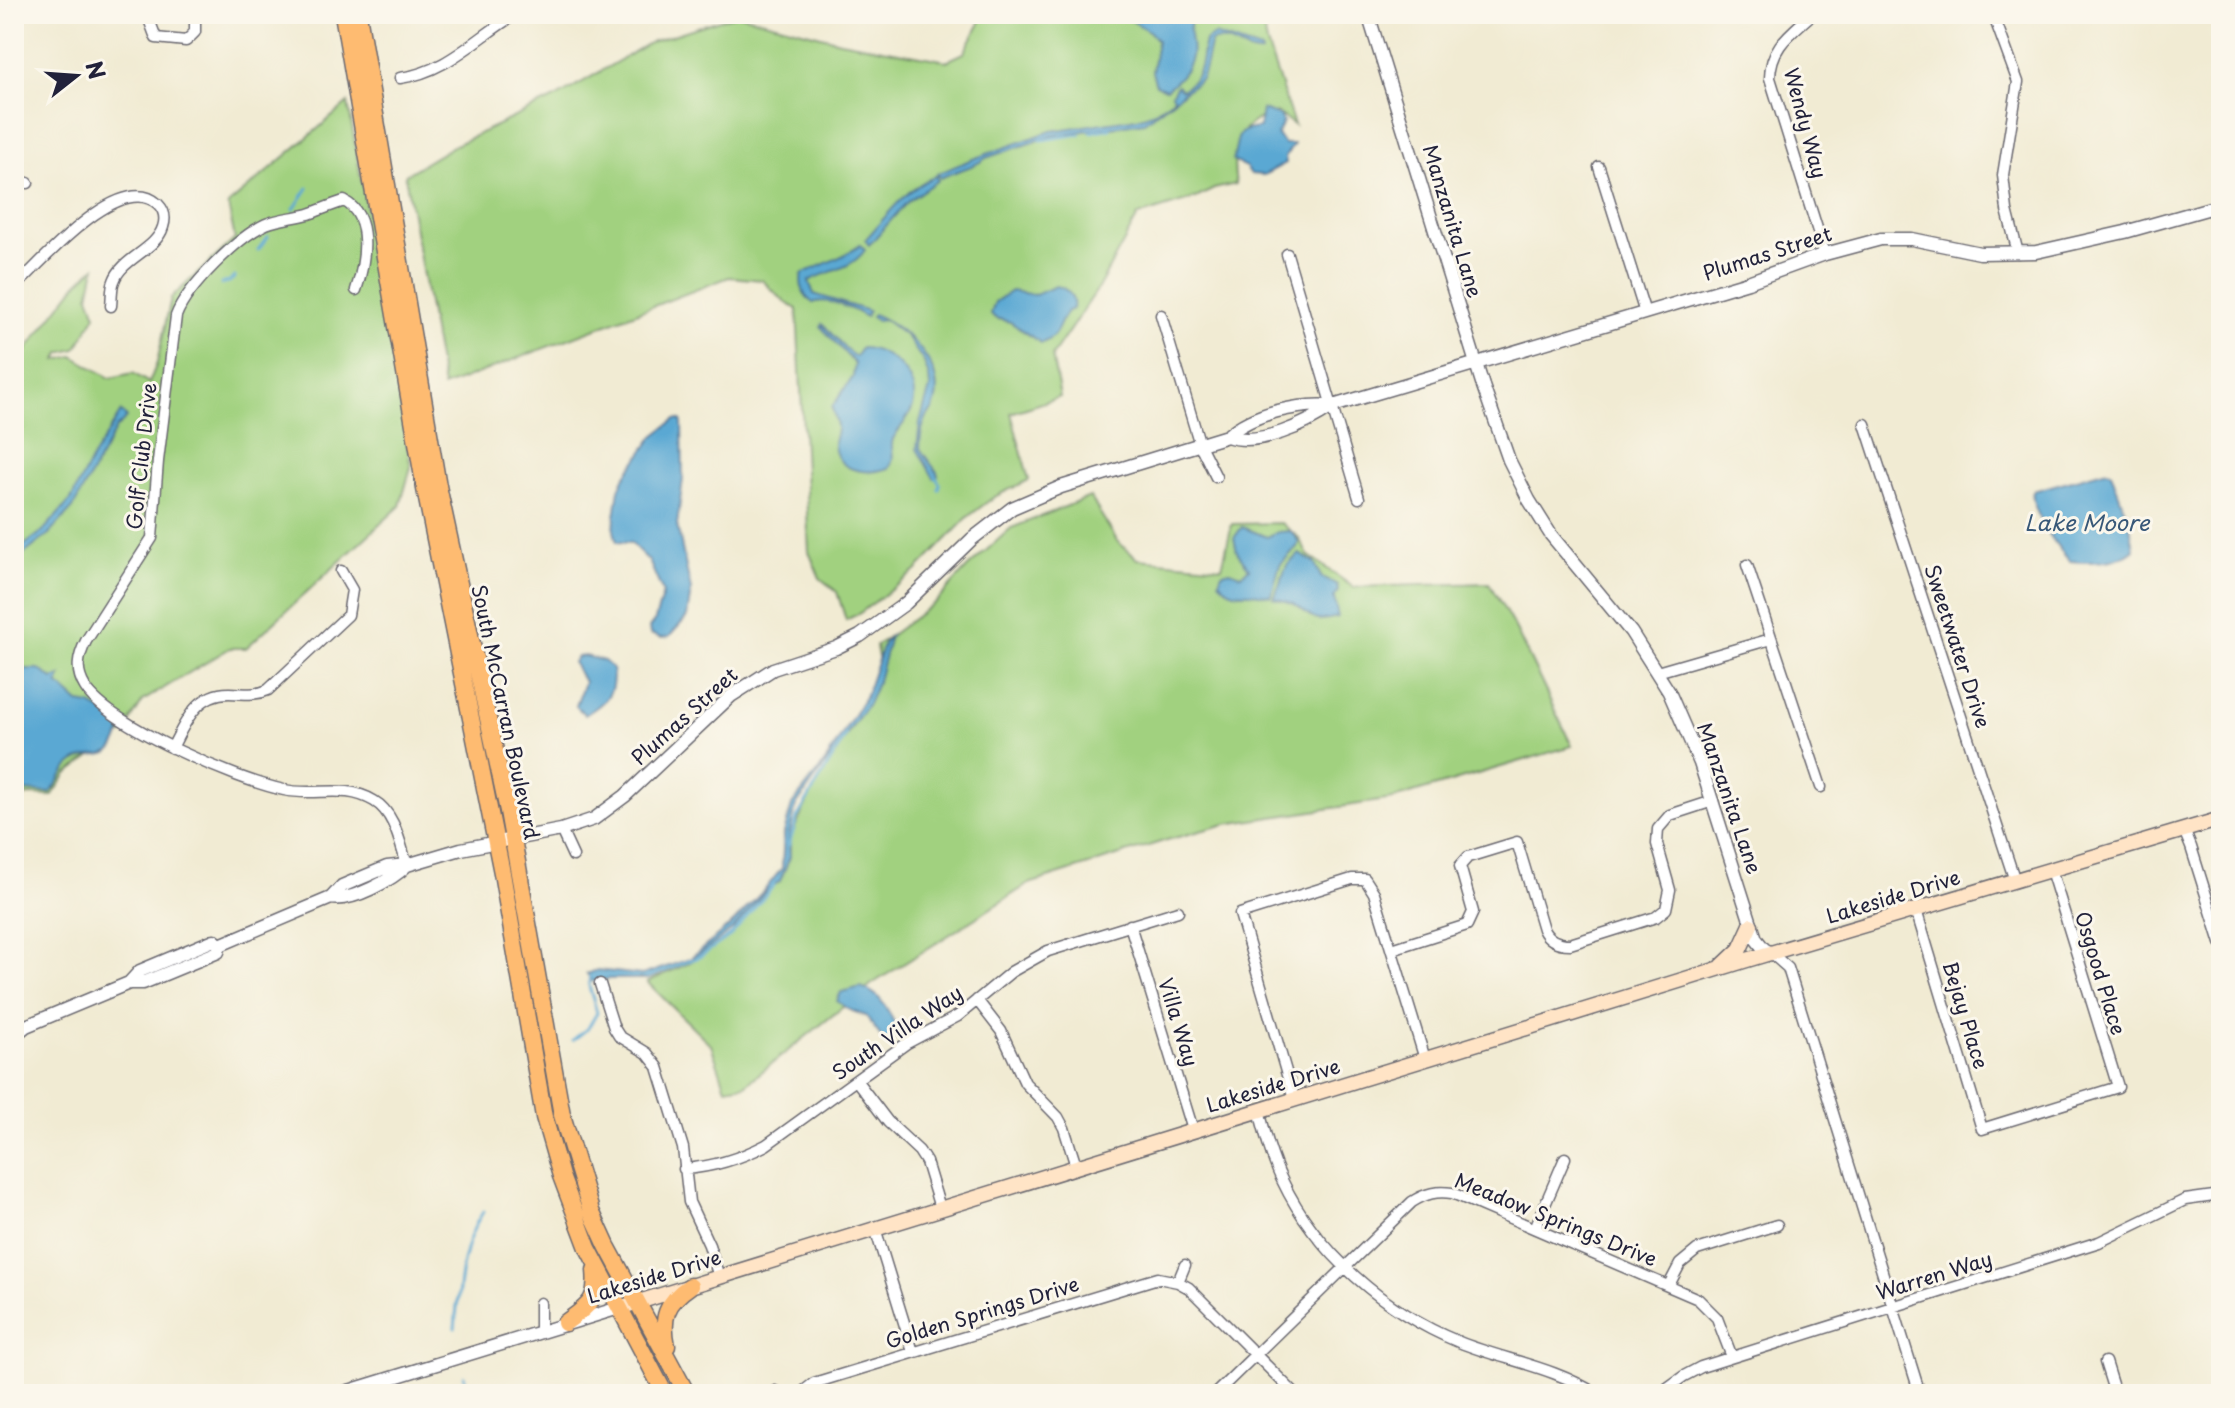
<svg xmlns="http://www.w3.org/2000/svg" width="2235" height="1408" font-family="'Playpen Sans',sans-serif">
<rect width="100%" height="100%" fill="#fbf7ec"/>
<filter id="ink" filterUnits="userSpaceOnUse"><feTurbulence type="fractalNoise" baseFrequency=".0125" numOctaves="2"/><feDisplacementMap in="SourceGraphic" scale="16" xChannelSelector="R" yChannelSelector="G"/><feConvolveMatrix kernelMatrix="1 2 1 2 8 2 1 2 1" color-interpolation-filters="sRGB"/></filter>
<filter id="wash" filterUnits="userSpaceOnUse"><feTurbulence type="fractalNoise" baseFrequency=".006" numOctaves="4" result="noise"/><feDisplacementMap in="SourceGraphic" scale="32" xChannelSelector="R" yChannelSelector="G"/><feGaussianBlur stdDeviation="1.8" result="paint"/><feColorMatrix in="noise" values="0 0 0 0 0 0 0 0 0 0 0 0 0 0 0 0 0 1.4 0 .05"/><feComposite in="paint" operator="in"/></filter>
<g filter="url(#wash)">
<rect width="100%" height="100%" fill="#f1ebd3"/>
<path fill="#a1d17f" stroke="#627a5d" stroke-width="2" d="M738,14L840,41L947,61L964,53L980,23L974,14H1262L1267,44L1294,125L1277,113C1238,120 1230,149 1236,184L1214,189L1196,198L1138,216L1097,290L1052,356L1060,397L1011,413L1029,480L994,497L969,516L916,571L860,613L846,620L837,592L820,578L809,552L797,309L785,302L762,280L729,277L443,387L405,175L455,145L555,98L651,42Z
M348,103L411,467L400,506L246,648H230L143,701L123,733L67,774L52,796L29,795L14,799V366L77,284L95,267L89,296L96,315L76,349L60,353L57,360L73,356L110,378L133,373L149,383L157,363L171,298L235,239L228,205Z
M1090,497L1118,542L1138,559L1222,567L1232,524L1281,523L1298,537L1308,555L1353,587L1489,583L1516,630L1572,746L1393,799L1226,824L1167,840L1029,884L872,984L745,1085L726,1088L711,1045L647,982L687,964L732,934L764,895L789,858L791,836L812,792L872,695L880,669L876,646L937,601L967,568L1011,528Z"/>
<path fill="#5aa8d3" stroke="#3e6587" stroke-width="2" d="M1121,14H1234L1222,18L1199,14C1181,25 1195,40 1191,57C1188,70 1177,81 1166,89L1156,85L1152,72L1157,40L1150,32Z
M1214,35L1261,50L1262,53C1244,55 1229,35 1211,42C1207,54 1207,67 1201,79L1144,122L1051,136L986,158C974,168 955,170 941,178L937,174L970,160L1051,131L1137,118L1152,113L1174,98L1172,93L1177,85L1182,90C1205,73 1199,64 1205,41Z
M1262,110L1280,116L1283,122L1277,135L1284,144H1294L1285,157L1286,163L1264,175L1251,174L1246,167L1233,161C1239,138 1233,130 1259,128Z
M936,176L938,180L908,201L869,245L865,240C887,216 905,188 936,176Z
M860,245L865,250C851,270 829,270 809,281L814,294L868,311L866,317C853,309 827,297 813,303C804,297 799,285 802,274C819,265 848,256 860,245Z
M1056,286C1067,288 1075,296 1073,309L1067,311C1058,324 1058,339 1041,343L1010,322L995,318L991,314L995,302L1011,291L1035,295Z
M873,314C905,327 950,367 933,409C931,412 927,415 926,419C921,428 920,439 920,449L937,472L938,476L934,478L917,449L920,422L930,388L929,377L924,362L906,336L885,320L877,321L871,317Z
M822,324L853,356H856L861,348C887,348 921,376 913,406C909,419 899,428 893,439C889,449 897,458 889,468C868,475 836,473 834,444C834,438 838,432 837,426C836,419 833,414 832,407L853,377L855,364L821,327Z
M121,412L127,418L116,428L73,508L48,535L14,562V553L43,531L71,500L91,460Z
M676,419L681,420L682,423L683,479L677,525L691,590L687,617L669,637L661,638L650,634L649,628L655,620L663,593L649,561L631,543L617,542L614,531L615,516L619,489L624,478L654,436Z
M2107,470L2111,472L2130,525L2134,549C2118,564 2090,563 2070,561C2057,548 2029,508 2033,491Z
M1242,527L1267,537L1278,532L1291,531L1299,542L1297,547L1280,565L1271,596C1264,595 1256,593 1250,593C1236,593 1229,593 1219,581L1222,573L1230,571L1241,575L1249,568L1237,552L1234,538Z
M1299,554L1314,562L1321,577L1337,585L1338,591L1334,598L1338,617C1308,624 1316,618 1294,604C1289,601 1280,600 1274,598L1287,565Z
M890,636L878,681L868,704L796,806L789,836L790,857L780,881L765,892L734,928L691,961L647,979H609L593,982L587,974L597,970L642,975L690,959L734,922L766,888L782,868L784,833L792,805L825,762L865,697L884,642Z
M585,656L604,661L612,668C616,693 606,702 585,715L576,706L584,682L573,662L577,657Z
M23,669H39L53,679L61,676L58,684L79,703L91,705L104,712L122,728C112,768 98,747 74,762C62,770 59,784 50,793L24,791L14,794V675Z
M861,987C883,994 891,1015 899,1034L897,1038L884,1041L866,1016L850,1010L837,1001L841,992Z"/>
<g fill="none" stroke-linecap="round" stroke-linejoin="round">
<path stroke="#5aa8d3" stroke-width="3" d="M1091,132L1110,128
M1041,140L1080,134
M294,209L308,188
M258,250L268,237
M221,284L229,282L235,277
M934,474L940,484L939,489
M789,845L797,818L846,735
M648,977L701,956L731,935L774,885
M573,1040L588,1028L597,1013L589,986L590,976
M455,1328C459,1288 460,1246 483,1212
M464,1376L468,1394"/>
</g>
</g>
<g filter="url(#ink)">
<g fill="none" stroke-linecap="round" stroke-linejoin="round">
<defs>
<path id="minor" d="M147,14L156,38L186,41L195,32V14
M1812,14C1790,34 1770,47 1770,78L1825,254
M1993,14L2018,82L2003,175L2007,210L2018,253
M400,78C447,72 477,37 516,14
M1599,167L1645,313
M14,180L28,183
M1287,254L1359,498
M14,288C40,264 120,169 158,204C164,210 166,218 163,227C156,250 122,258 114,281C111,288 112,298 111,306
M356,290C365,264 373,216 344,201C332,205 320,210 309,214C295,218 280,218 266,224C238,237 187,287 176,316L158,461L152,538L86,641C78,657 75,671 85,687C109,726 239,781 284,790C316,797 344,783 374,801C395,813 400,844 407,865
M1161,315L1200,445L1216,477
M1865,424L2015,881
M1747,565L1821,787
M1657,672L1771,639
M172,748C185,723 196,693 229,693C244,693 255,696 268,690L348,615L352,590L341,571
M561,830L573,856
M2184,830L2191,847L2221,943
M1916,910L1982,1129L2118,1087L2051,870
M1130,925L1193,1130
M1392,949L1467,925L1473,912L1460,866L1468,857L1517,842L1543,929C1548,940 1558,944 1570,944L1656,917L1666,909L1670,890L1657,844L1658,829L1670,815L1713,801
M1771,953L1788,968L1920,1394
M600,984L614,1028L619,1036L647,1053L658,1067L683,1148L689,1202L709,1245L719,1277
M977,1000L1001,1031L1025,1083L1058,1117L1064,1128L1076,1166
M856,1080L888,1122L919,1151L926,1162L940,1208
M1294,1099L1240,914L1352,879H1365L1374,893L1425,1059
M1259,1110C1265,1133 1271,1157 1282,1180C1316,1252 1385,1312 1459,1342C1503,1360 1555,1367 1596,1394
M684,1169C713,1167 741,1158 766,1145L907,1043L958,1016L1011,972L1048,951L1178,911
M875,1228L913,1352
M1535,1228L1565,1158
M1178,1282L1185,1265
M1669,1285L1680,1264L1697,1250L1777,1225
M540,1303V1331
M2105,1362L2115,1394
M775,1391L780,1394
M800,1394L814,1383L1158,1278L1178,1282L1189,1288L1295,1394
M1215,1394L1412,1202C1426,1193 1437,1191 1452,1193L1698,1299L1717,1318L1732,1357
M1659,1394L1684,1376L1701,1367L2099,1242L2185,1200L2221,1195"/>
<path id="tertiary" d="M1368,14L1483,386L1509,460L1529,500L1551,535L1631,632L1669,692L1700,763L1756,939L1764,949L1771,953
M1227,436C1259,447 1306,425 1333,406L1748,282L1825,254L1881,239H1912L1980,253L2036,252L2125,232L2221,205
M331,898C352,902 392,880 407,865
M129,983L140,971L214,940L220,945
M14,1036L26,1026L129,983H143L218,952L220,945L331,898L342,886L387,867L407,865L461,849L561,830L594,819L625,796L731,696L773,669L836,648L860,636L906,603L972,539L1012,508L1061,487L1227,436C1253,413 1298,403 1333,406
M339,1394L619,1308"/>
<path id="secondary" d="M1722,966L1740,949L1751,925
M619,1308L1747,960L2221,819"/>
<path id="primary" d="M343,14L425,489L502,873L544,1117L561,1176L588,1248L665,1394
M358,14L438,486L508,811L562,1115L591,1211L607,1246L687,1394
M565,1323C589,1305 598,1302 595,1270
M667,1346C661,1318 666,1302 690,1286"/>
</defs>
<use href="#minor" stroke="#6a6870" stroke-width="13"/>
<use href="#tertiary" stroke="#6a6870" stroke-width="15"/>
<use href="#secondary" stroke="#6a6870" stroke-width="17"/>
<use href="#primary" stroke="#6a6870" stroke-width="19"/>
<use href="#minor" stroke="#fff" stroke-width="10"/>
<use href="#tertiary" stroke="#fff" stroke-width="12"/>
<use href="#secondary" stroke="#ffe4c6" stroke-width="14"/>
<use href="#primary" stroke="#febb71" stroke-width="16"/>
</g>
</g>
<g text-anchor="middle" dominant-baseline="central" stroke-width="6" stroke-linejoin="round" paint-order="stroke">
<g font-size="20" fill="#22223b" stroke="#fbf7ec">
<text transform="translate(1806 123) rotate(75)">Wendy Way</text>
<text transform="translate(1453 221) rotate(73)">Manzanita Lane</text>
<text transform="translate(1767 253) rotate(-18)">Plumas Street</text>
<text transform="translate(141 456) rotate(-84)">Golf Club Drive</text>
<text transform="translate(1958 646) rotate(72)">Sweetwater Drive</text>
<text transform="translate(506 712) rotate(78)">South McCarran Boulevard</text>
<text transform="translate(684 716) rotate(-42)">Plumas Street</text>
<text transform="translate(1730 798) rotate(71)">Manzanita Lane</text>
<text transform="translate(1893 896) rotate(-17)">Lakeside Drive</text>
<text transform="translate(2101 973) rotate(73)">Osgood Place</text>
<text transform="translate(1966 1015) rotate(73)">Bejay Place</text>
<text transform="translate(1179 1022) rotate(73)">Villa Way</text>
<text transform="translate(897 1032) rotate(-34)">South Villa Way</text>
<text transform="translate(1273 1085) rotate(-17)">Lakeside Drive</text>
<text transform="translate(1556 1219) rotate(22)">Meadow Springs Drive</text>
<text transform="translate(1934 1275) rotate(-17)">Warren Way</text>
<text transform="translate(654 1276) rotate(-17)">Lakeside Drive</text>
<text transform="translate(982 1312) rotate(-17)">Golden Springs Drive</text>
</g>
<g font-size="22" font-style="italic" fill="#385878" stroke="#fbf7ec">
<text x="2087" y="521">Lake Moore</text>
</g>
</g>
<rect width="2235" height="1408" fill="none" stroke="#fbf7ec" stroke-width="48"/>
<g transform="translate(76 76) rotate(73)" stroke="#fbf7ec" stroke-width="6" paint-order="stroke">
<path d="M0-6L14 30L0 20L-14 30Z" fill="#22223b"/>
<text y="-12" font-size="22" font-weight="bold" text-anchor="middle" fill="#22223b">N</text>
</g>
</svg>
